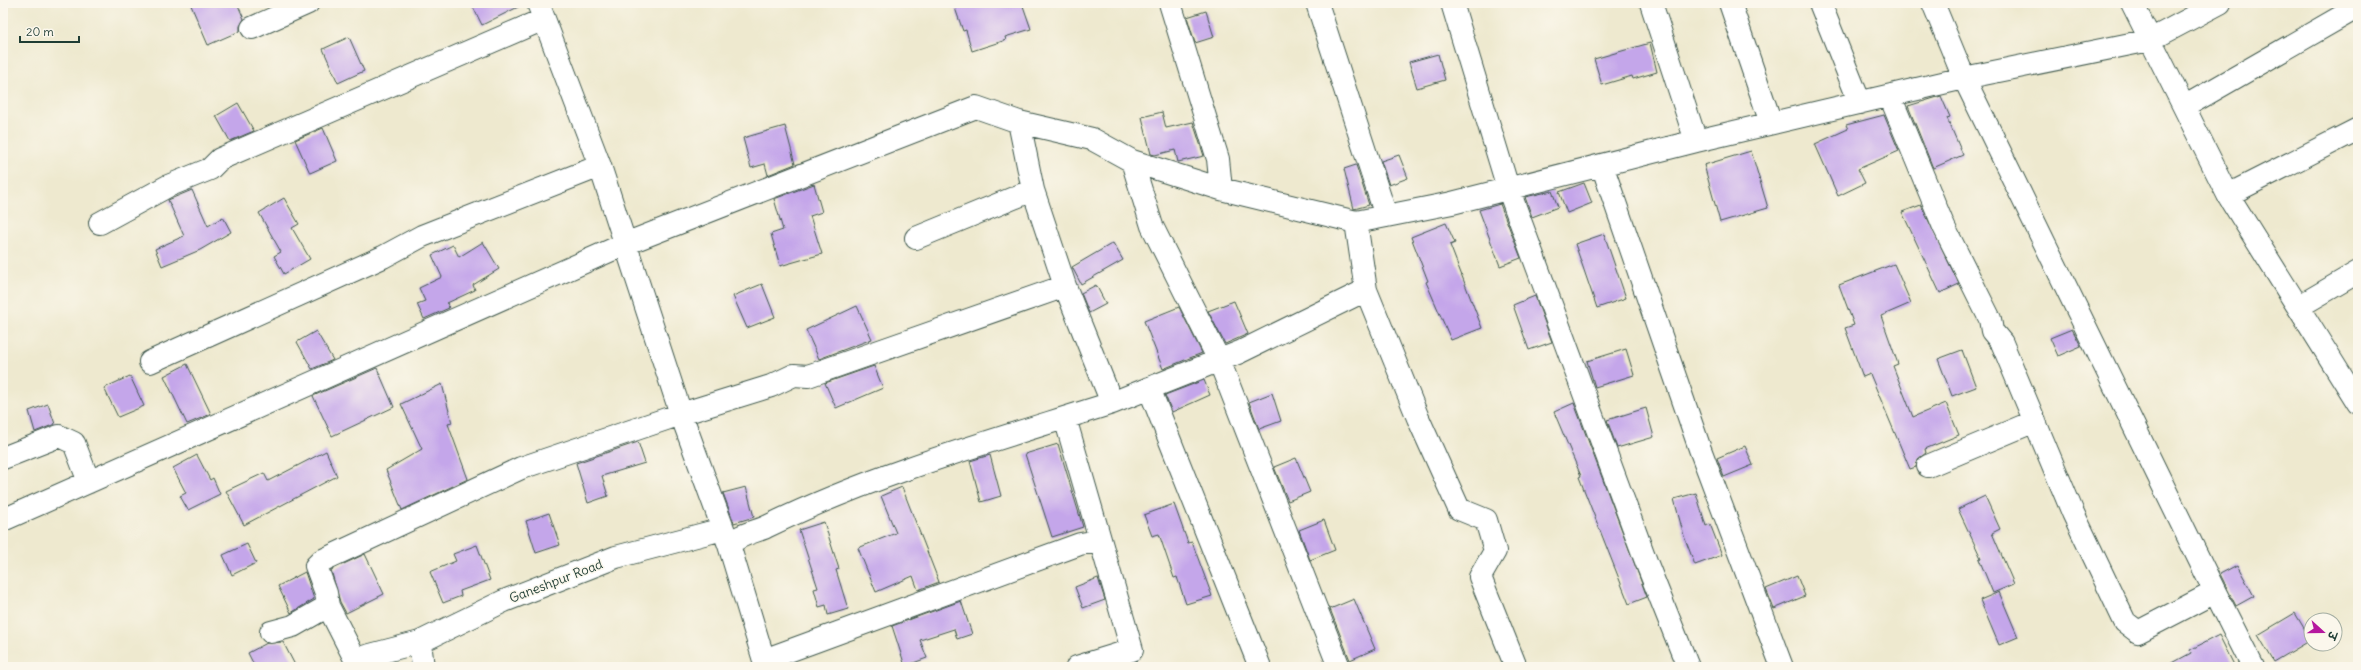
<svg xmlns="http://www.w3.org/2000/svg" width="2361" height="670" font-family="Delius,'Playpen Sans Deva',sans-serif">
<rect width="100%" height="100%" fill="#fbf7ec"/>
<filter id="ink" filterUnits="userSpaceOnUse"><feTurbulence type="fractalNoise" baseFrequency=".025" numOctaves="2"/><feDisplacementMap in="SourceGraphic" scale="8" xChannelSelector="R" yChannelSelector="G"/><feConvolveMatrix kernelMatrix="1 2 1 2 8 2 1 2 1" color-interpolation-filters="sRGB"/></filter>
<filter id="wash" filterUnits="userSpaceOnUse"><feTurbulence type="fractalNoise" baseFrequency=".012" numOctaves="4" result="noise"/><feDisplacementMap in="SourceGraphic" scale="16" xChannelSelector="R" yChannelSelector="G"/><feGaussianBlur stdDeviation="0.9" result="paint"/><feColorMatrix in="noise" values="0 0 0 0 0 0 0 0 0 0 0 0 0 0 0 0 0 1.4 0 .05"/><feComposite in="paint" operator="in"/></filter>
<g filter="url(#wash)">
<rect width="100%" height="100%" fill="#eee9cf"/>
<g id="blocks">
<path fill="#c4a6ea" d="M190,3H237L244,19L240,26V31L208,45Z
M471,3H526L482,25Z
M969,3H1022L1031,29L1005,37L1006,40L972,51L966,30L963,31L955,8Z
M1206,11L1214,37L1195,43L1187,17Z
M349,37L364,71L338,83L323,49Z
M1650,43L1657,72L1633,79L1632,76L1602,85L1594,59Z
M1438,54L1445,80L1417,88L1409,62Z
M1941,96L1950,117L1947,118L1963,155L1933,168L1908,106Z
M238,103L254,131L230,141L216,116Z
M1162,112L1166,128L1193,122L1204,156L1178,162L1175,150L1155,155L1151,154L1142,117Z
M1884,115L1899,151L1858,169L1865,183L1838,196L1815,144L1848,129L1846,125Z
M785,126L795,164L768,175L765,164L751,168L743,138Z
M323,128L337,161L310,173L295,140Z
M1751,151L1768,208L1720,222L1704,165Z
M1399,155L1408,178L1389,185L1381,161Z
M1356,165L1369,205L1354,209L1344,169Z
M1584,183L1592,203L1567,213L1559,192Z
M814,184L822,212L810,216L822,254L780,266L771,234L783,230L774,199Z
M192,190L208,226L223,217L231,232L200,250L162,266L155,249L184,236L168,200Z
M1552,191L1558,207L1532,217L1525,197Z
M284,198L299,224L292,228L310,259L284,274L274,256L281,252L259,213Z
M1500,204L1521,258L1500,266L1479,210Z
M1921,205L1959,284L1940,293L1902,212Z
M1446,223L1455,243L1450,245L1482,328L1451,340L1426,282L1428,281L1411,237Z
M1604,234L1626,298L1597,308L1575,244Z
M483,242L499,269L473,285L475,290L447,303L449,308L424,319L417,304L425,301L419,288L442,277L432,255L453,245L459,257Z
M1113,243L1123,260L1081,284L1072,267Z
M1894,264L1911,303L1881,316L1898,364L1893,366L1913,417L1946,403L1959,435L1925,449L1926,453L1918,459L1916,467L1910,469L1870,374L1863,377L1845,328L1854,325L1839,285Z
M762,284L775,317L747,328L733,296Z
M1096,285L1106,304L1089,313L1081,293Z
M1535,296L1552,342L1529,350L1513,305Z
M1234,301L1248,334L1225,344L1208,311Z
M857,306L872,339L819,359L806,330Z
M1179,307L1202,353L1163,369L1144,321Z
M2072,329L2081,346L2058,356L2050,338Z
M316,331L333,360L312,369L297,342Z
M1626,349L1634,375L1595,387L1587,361Z
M1962,350L1976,387L1952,396L1938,359Z
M187,364L211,414L187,424L164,376Z
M874,366L883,388L836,408L825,383Z
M377,368L394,407L332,436L313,396Z
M130,376L144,406L118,417L104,388Z
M1204,380L1210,395L1172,412L1165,395Z
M442,384L452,423L448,424L468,479L402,510L386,470L422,449L401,404Z
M1272,393L1281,421L1259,429L1249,402Z
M1574,403L1647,597L1629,604L1579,477L1581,476L1554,412Z
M48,404L55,424L35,432L29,411Z
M1646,408L1654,437L1617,448L1607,420Z
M638,442L645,463L602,476L608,496L588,503L576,463Z
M1058,444L1083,527L1052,537L1025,454Z
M1745,446L1753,465L1724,477L1717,458Z
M326,451L337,476L244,525L226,491L264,473L268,481Z
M197,455L210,480L213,478L220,494L188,510L180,496L186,493L173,468Z
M990,455L1001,496L981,502L970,461Z
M1296,458L1310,492L1288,501L1274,467Z
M746,487L754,517L734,523L723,493Z
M902,487L939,582L918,590L913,576L876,592L858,548L896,533L881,496Z
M1696,493L1706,526L1710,524L1722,555L1695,565L1684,536L1674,499Z
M1985,496L2000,529L1992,533L2014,584L1993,593L1979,559L1981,558L1958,509Z
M1174,504L1188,543L1192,542L1212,596L1186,604L1177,577L1174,578L1159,534L1152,536L1144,515Z
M549,513L560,545L536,553L526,521Z
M1324,520L1335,550L1310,560L1299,530Z
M824,522L839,569L836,570L848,609L828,615L826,605L819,607L814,589L818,588L799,530Z
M247,544L256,563L232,575L223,555Z
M477,545L490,580L460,591L461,596L443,603L430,572L456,561L453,554Z
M365,554L384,594L346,613L340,602L331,570Z
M2237,565L2254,596L2236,606L2220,574Z
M305,572L314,599L291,613L278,586Z
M1797,576L1805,596L1774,609L1766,589Z
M1098,578L1105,600L1083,608L1075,587Z
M1999,592L2018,637L1999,645L1980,600Z
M1354,599L1375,649L1350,660L1330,609Z
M961,601L972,634L957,639L954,629L920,640L927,658L905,666L892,626Z
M2295,613L2311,640L2274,662L2258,635Z
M2219,635L2235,667H2165L2191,653L2190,650Z
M283,642L296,667H255L248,653L267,643Z"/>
</g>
</g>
<g filter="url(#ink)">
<use href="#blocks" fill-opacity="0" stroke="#3e574b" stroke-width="1"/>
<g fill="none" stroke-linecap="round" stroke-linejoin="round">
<defs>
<path id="street" d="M538,3L600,166L681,414L729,545L766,667
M1170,3L1218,159L1221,189
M1317,3L1386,216
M1452,3L1508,188L1647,564L1688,667
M1730,3L1771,123
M1820,3L1860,103
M1933,3L1964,78L2215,592L2253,667
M2132,3L2228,195L2358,403
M252,28L308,3
M1890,96L1944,227L1990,319L1992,331L2002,343L2073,513L2125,622L2138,632L2215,592
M2184,107L2358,7
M1696,141L1964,78L2150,40L2220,3
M1132,161L1152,226L1219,360L1339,667
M1602,165L1700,449L1782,667
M2228,195L2358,129
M100,223L168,186L210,169L220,159L544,19
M916,238L1033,190
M1366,290L1418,418L1459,509L1486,520L1495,551L1480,577L1516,667
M2298,307L2358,272
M150,362L383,257L422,236L600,166
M1149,388L1260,667
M1112,403L1240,352L1366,290L1356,222
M1065,418L1132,650L1077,667
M3,458L59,436L74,443L89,482
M1928,466L2035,421
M3,520L625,244L976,107L1019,122
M729,545C739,534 753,533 766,527C876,473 996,440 1112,403L1065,286L1033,190L1019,122L1092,139L1132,161L1221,189L1356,222L1452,203L1696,141L1651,3
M328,606L326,593L316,566L321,561L521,468L681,414L771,386L794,375L808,376L1065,286
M271,632L293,626L328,606L355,659L420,642L504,601L616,557L723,529
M420,642L423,667
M764,660L1080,544L1099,541"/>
</defs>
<use href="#street" stroke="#3e574b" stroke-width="24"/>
<use href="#street" stroke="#fff" stroke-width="22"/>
</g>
</g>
<g text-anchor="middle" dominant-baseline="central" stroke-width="3" stroke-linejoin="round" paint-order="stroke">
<g font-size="13" fill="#1f3d34" stroke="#fbf7ec">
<text transform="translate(556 581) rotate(-21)">Ganeshpur Road</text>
</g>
</g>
<rect width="2361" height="670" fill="none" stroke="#fbf7ec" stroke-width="16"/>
<g transform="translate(2323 632) rotate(111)"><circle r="19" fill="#fbf7ec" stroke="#a3ada2"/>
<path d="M0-3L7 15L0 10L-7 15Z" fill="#b5179e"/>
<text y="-6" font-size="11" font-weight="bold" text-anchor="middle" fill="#1f3d34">उ</text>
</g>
<path d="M20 36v6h59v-6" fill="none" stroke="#1f3d34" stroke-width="2"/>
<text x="26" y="36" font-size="12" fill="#1f3d34" stroke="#fbf7ec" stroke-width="3" paint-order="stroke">20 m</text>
</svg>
